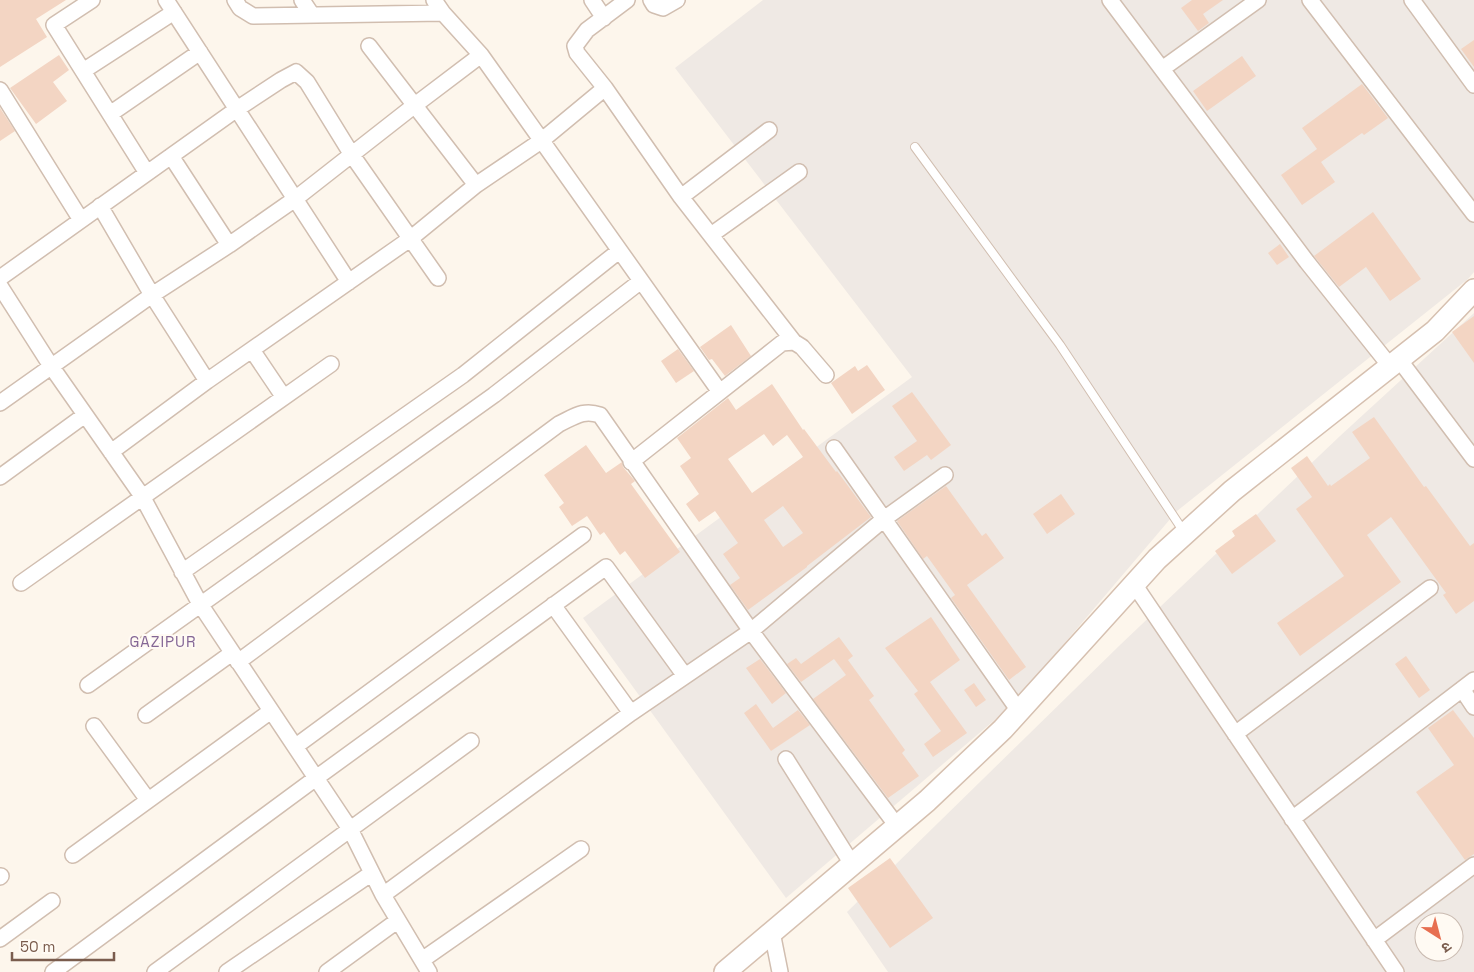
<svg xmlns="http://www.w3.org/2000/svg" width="1474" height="972" font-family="'Space Grotesk','Noto Sans Devanagari',sans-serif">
<rect width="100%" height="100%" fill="#fdf6ec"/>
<path fill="#efe9e4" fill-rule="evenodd" d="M763,0H1474V272L1468,279L1177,511L1011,706L786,898L583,618L912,377L675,68Z
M1474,313V972H888L847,912L1120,645L1340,436ZM1424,922H1454V952H1424Z"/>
<path fill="#f3d5c3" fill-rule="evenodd" d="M0,0H66L36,19L47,37L0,67Z
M1192,0H1223L1203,14L1209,23L1198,31L1181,8Z
M1474,40V67L1461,49Z
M59,55L69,70L53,82L67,101L36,124L10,88Z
M1242,56L1256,76L1207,111L1193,91Z
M1362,84L1388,118L1364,135L1362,133L1321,162L1335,182L1302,205L1281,175L1317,149L1302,128Z
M0,108L15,131L0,141Z
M1373,212L1421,279L1390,301L1366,267L1339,287L1314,256Z
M1280,244L1289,257L1277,265L1268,253Z
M1474,316V363L1452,332Z
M731,325L751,356L725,376L712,359L709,360L700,347Z
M678,349L694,371L676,383L661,361Z
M867,365L885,390L852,414L831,383L855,366L858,371Z
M772,384L803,430L804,429L836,472L837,471L871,517L807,566V567L748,610L730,585L740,578L723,554L738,543L715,511L699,522L686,504L699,494L680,466L691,458L677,438L728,398L736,410ZM764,434L773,446L787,435L803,457L752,493L728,459ZM783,506L803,533L783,547L764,520Z
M912,392L951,445L931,460L927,455L904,471L894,457L917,441L892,406Z
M1374,417L1424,487L1426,486L1470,546L1474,543V601L1456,614L1443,595L1446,593L1391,517L1367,535L1401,582L1300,656L1277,623L1344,576L1296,509L1312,497L1291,468L1307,456L1328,486L1330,484L1331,486L1370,458L1352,432Z
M586,445L606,473L622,462L623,467L635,481L631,484L680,552L645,578L625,551L620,555L604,532L600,535L587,516L572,526L559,507L564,503L544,475Z
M946,486L982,536L986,533L1004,558L967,585L1026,667L1009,680L951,598L955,595L927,556L923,559L897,521Z
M1061,494L1075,514L1047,534L1033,514Z
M1256,514L1276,541L1232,574L1215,551L1235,536L1232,531Z
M931,617L960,660L930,682L967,733L933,757L924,744L941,731L914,694L918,691L885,648Z
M839,637L853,656L848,660L874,696L869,700L905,750L902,753L919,776L888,798L813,699L846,675L834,659L801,682L787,664L796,658L801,664Z
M1406,656L1430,690L1419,698L1395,664Z
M760,659L786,693L772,704L746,668Z
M974,683L986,700L976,707L964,690Z
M756,704L773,728L798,710L810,725L771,751L744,713Z
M1453,710L1474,738V854L1465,860L1416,792L1454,765L1428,728Z
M890,858L933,918L890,948L848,888Z"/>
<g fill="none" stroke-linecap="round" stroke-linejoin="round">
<defs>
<path id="lane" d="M915,147L1060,345L1184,532"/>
<path id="street" d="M92,0L54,25L147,173
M166,0L349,282
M235,0L240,8L253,16L443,13
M302,0L312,15
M434,0L443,13L481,55L720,392
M592,0L604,18
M627,0L587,30L575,46L577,53L605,88L681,197L794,342
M651,0L654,5L663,8L677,0
M1110,0L1307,262L1390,366
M1310,0L1474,214
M1412,0L1474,85
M369,46L476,185
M1162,69L1258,0
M83,71L174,12
M0,90L81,220
M110,114L200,52
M171,156L229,245
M681,197L769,130
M100,206L152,295L207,381
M711,235L799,172
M0,278L237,109L281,80L296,72L307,82L352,155L438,278
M0,286L51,366L142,496L200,604L350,829L383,895L429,972
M252,350L283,396
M1398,358L1474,459
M0,403L152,295L229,245L295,199L415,105L481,55
M834,448L1019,711
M111,452L207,381L410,239L476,185L541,141L605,88
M631,462L782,343L794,342L802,347L826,375
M0,477L85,415
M182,572L463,375L619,251
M21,583L331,364
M1134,584L1396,972
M553,605L631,713
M238,662L559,424C574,417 583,409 600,415L751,631L897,826
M88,685L494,395L641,281
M1462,689L1474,707
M146,715L232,653
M94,726L148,800
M1235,734L1430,588
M296,746L583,535
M786,759L852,864
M1292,819L1474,680
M73,855L271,711
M0,877L1,876
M383,895L631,713L751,631L884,519L945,475
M772,932L780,972
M0,939L52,901
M1374,940L1474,865
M422,960L581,849
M53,972L316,778L606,567L685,676
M155,972L471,741
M227,972L372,873
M327,972L397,921"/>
<path id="secondary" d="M725,972L927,801L1003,729L1157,559L1232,491L1435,331L1474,290"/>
</defs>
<use href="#lane" stroke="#d1beb0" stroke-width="10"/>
<use href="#street" stroke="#d1beb0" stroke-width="18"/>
<use href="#secondary" stroke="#d6c0b0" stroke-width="24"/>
<use href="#lane" stroke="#fff" stroke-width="8"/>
<use href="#street" stroke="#fff" stroke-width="15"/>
<use href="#secondary" stroke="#fff" stroke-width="21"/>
</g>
<g text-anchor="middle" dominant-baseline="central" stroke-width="4" stroke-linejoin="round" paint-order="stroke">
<g font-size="15" letter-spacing="1" fill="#846695" stroke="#fffaf3">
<text x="163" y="641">GAZIPUR</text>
</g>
</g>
<g transform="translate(1439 937) rotate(144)"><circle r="24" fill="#fffaf3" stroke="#cabbb1"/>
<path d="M0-4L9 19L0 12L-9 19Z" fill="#e76f51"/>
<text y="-8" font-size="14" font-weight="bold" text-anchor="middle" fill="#7a5c4d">उ</text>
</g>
<path d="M12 952v8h102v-8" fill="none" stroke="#7a5c4d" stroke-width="2.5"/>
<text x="20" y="952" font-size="15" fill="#7a5c4d" stroke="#fffaf3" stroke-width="4" paint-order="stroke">50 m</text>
</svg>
